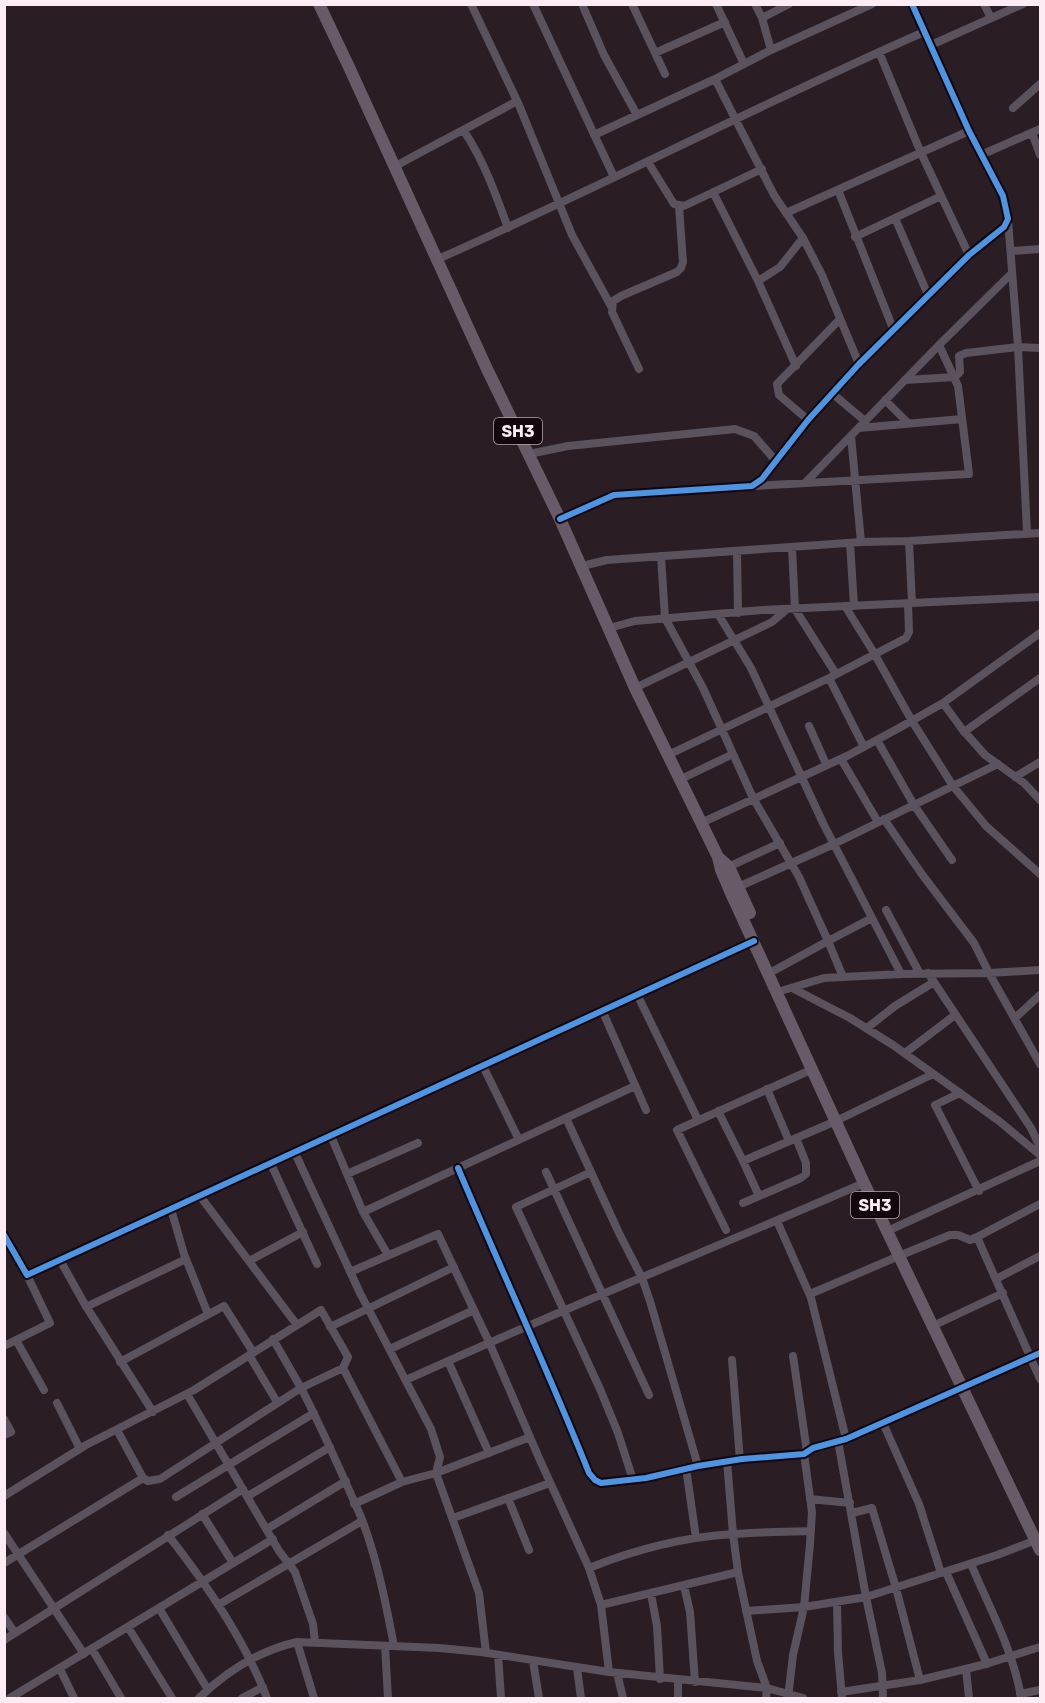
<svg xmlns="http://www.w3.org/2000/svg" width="1045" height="1703" font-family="Rubik,sans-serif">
<rect width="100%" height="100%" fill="#2a1d24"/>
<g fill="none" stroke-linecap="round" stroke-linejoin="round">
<path stroke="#5a525c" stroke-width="8" d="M471,4L519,105L572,235L611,306
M533,4L614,177
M582,4L604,55L637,115
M632,4L665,74
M716,4L744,64
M755,4L762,18L771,50
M984,4L991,18
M762,18L789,4
M931,45L1023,4
M879,52L921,153L969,255
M655,53L725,22
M715,79L774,195L803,238L822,275L859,364
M1013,108L1040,84
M464,131C484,161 496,195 508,228
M1032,133L1040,155
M594,135L715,79L771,50L872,4
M981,155L1040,129
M648,162L674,204L684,206L762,169
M394,167C435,144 476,124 517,101
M838,190L894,331
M713,192L758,281L796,366
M786,213L969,131
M895,218L928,295
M1008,220L1018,347L1027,533
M855,237L941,196
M1012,251L1040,249
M438,259C601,187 760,104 924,32
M758,281L780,267L803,238
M639,369L612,312L613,301L621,296L677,272L681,268L683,262L679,206
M905,380L955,377L960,372L959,356L966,353L1018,347L1040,348
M833,394L865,421
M885,400L908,423
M808,420L779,395L777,384L840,319
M859,428L962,419
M851,436L861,542
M529,454L568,446L735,429L754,436L775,460
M805,483L939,345L1012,273
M753,486L969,474L958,386L939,345
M560,519L614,495L752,486L762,479L808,420L859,364L969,255L1004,227L1008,219L1003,196L969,131L912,4
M909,541L912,603
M850,543L854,606
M792,547L795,609L836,674
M737,551L738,613
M661,556L665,618L703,688L753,798L799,877L828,941L872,918
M582,566L607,560L861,542L909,541L1040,533
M845,606L874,653L912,721L953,786L986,826L1040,874
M718,614L751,668L823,823L901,974
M609,628L635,621L762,610L1040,597
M829,678L864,747
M635,688L772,622L786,610
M943,703L962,729L985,755L1024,783L1040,800
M809,726L826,764
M964,732L1040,678
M877,740L914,805L952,860
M668,755L829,678L906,638L909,632L908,603
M841,759L878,822
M1015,777L1040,762
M679,780L733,754
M884,819L921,873L974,943L989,973L1040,1064
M701,823L847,756L899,728L943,703L1040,633
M724,869L780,843
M738,887L834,844L998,764
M886,910L920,974
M775,970L828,941L843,977
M928,973L1031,1128L1040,1147
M792,988L850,1018L893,1045L999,1121L1040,1155
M784,990L824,978L901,974L989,973L1040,970
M637,994L698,1120
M602,1010L646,1110
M1015,1018L1040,995
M867,1028L895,1006L934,982
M905,1053L955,1015
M483,1066L519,1140
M767,1089L789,1141
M960,1093L935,1105L979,1191
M718,1111L743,1161L836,1121
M566,1118L619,1233L642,1278L650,1301L698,1466
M842,1118L933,1074
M331,1136L363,1212L388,1255
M295,1153L360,1293L431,1429L440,1457L436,1473L530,1437
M743,1161L759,1196
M271,1164L317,1264
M458,1168C501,1270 548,1370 589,1473L595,1480L601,1483L646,1478L698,1466L742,1459L804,1454L813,1448L846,1439L1040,1353
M546,1172L649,1395
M591,1172L516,1207L600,1389L618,1433L633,1480
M347,1174L418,1143
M200,1196L297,1325
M743,1203L801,1178L806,1174V1163L796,1138
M1040,1204L977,1237L1040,1379
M171,1209L184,1254L208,1314
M363,1212L635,1086
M777,1221L811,1298L846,1439
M894,1228L1040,1161
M726,1230L677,1130L813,1069
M4,1235L27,1275L754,941
M906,1253L950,1235H958L970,1240L977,1237
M60,1260L84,1303L153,1412
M249,1261L303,1232
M350,1272L438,1234L489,1342L539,1458L589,1568L601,1605L609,1672
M996,1279L1040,1256
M810,1294L899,1256
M86,1307L186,1259
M939,1323L1003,1293
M330,1327L454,1267
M273,1339L301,1388L343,1368
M16,1340L44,1390
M4,1346L50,1323L27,1275
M390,1349L474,1310
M249,1355L277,1402
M793,1356L807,1452
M732,1360L740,1460
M448,1361L489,1453
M120,1362L224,1306L253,1352
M406,1380C557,1311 712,1249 864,1183
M187,1394L279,1551L295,1572L313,1624L315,1642
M57,1403L80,1449
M4,1419L11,1432L4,1435
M883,1423L919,1504L941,1573
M838,1441L866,1597L882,1673L883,1698
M727,1461L733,1534L738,1572L757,1661L767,1688L766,1698
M686,1468L696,1538
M143,1478L148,1481L160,1479L301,1388C323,1430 342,1474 361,1517C377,1558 386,1604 394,1646
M4,1496L86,1445L194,1390L321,1310L348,1357L343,1368L402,1482
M248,1496L330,1447
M176,1497L314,1413
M508,1498L529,1550
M810,1499L850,1503
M354,1504L402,1482L436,1473L479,1593L486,1653
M852,1513L872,1508L896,1588L920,1680
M202,1514L233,1563
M453,1518L550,1483
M267,1529L346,1481
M4,1533L84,1654
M168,1535C207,1585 244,1639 267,1698
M4,1563L143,1478L117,1430
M971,1564C989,1607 1014,1652 1021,1698
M589,1568C634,1550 684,1537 733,1534C759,1532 785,1532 811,1531
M946,1572L987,1664
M684,1586L690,1612L695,1682
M651,1594L657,1626L660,1679
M837,1602L838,1652L842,1698
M218,1605L362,1521
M601,1605L738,1572
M159,1608L208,1690
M746,1611L804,1607L866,1597L997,1555L1036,1540
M4,1617L15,1633
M128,1627L172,1698
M4,1640L243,1489
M297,1642L314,1698
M385,1646L388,1698
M92,1649L121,1698
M498,1655L501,1698
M533,1661L539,1698
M577,1668L581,1698
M60,1669L74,1698
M966,1669L969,1698
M617,1673L623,1698
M841,1692L920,1680L986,1664L1040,1647
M1020,1694L1040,1690
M10,1698L273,1539
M199,1698C227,1671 258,1651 297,1642L439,1648L481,1652L609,1672L767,1688L803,1698
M242,1698L263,1687
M678,1698V1680
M788,1698L793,1655L804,1607L810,1544L812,1512L804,1454"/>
<path stroke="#665b67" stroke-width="12" d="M319,4L349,67L487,369L560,519L635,688L718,857L721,870L730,891L864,1183L1040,1550
M719,858L729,867L750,913"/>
<defs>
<path id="cycleway" d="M560,519L614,495L752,486L762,479L808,420L859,364L969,255L1004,227L1008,219L1003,196L969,131L912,4
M458,1168C501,1270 548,1370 589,1473L595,1480L601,1483L646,1478L698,1466L742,1459L804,1454L813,1448L846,1439L1040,1353
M4,1235L27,1275L754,941"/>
</defs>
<use href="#cycleway" stroke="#11070c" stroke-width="10"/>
<use href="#cycleway" stroke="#4d94e3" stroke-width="6"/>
</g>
<g text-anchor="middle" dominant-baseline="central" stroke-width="4.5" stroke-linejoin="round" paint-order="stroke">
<g fill="#11070c" stroke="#b7a7af" stroke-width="1.5">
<rect x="494" y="418" width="48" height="26" rx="4.5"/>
<rect x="851" y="1192" width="48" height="26" rx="4.5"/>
</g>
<g font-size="16" font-weight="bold" fill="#feecf5">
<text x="518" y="431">SH3</text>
<text x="875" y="1205">SH3</text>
</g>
</g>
<rect width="1045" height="1703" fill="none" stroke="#feecf5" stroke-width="12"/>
</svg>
